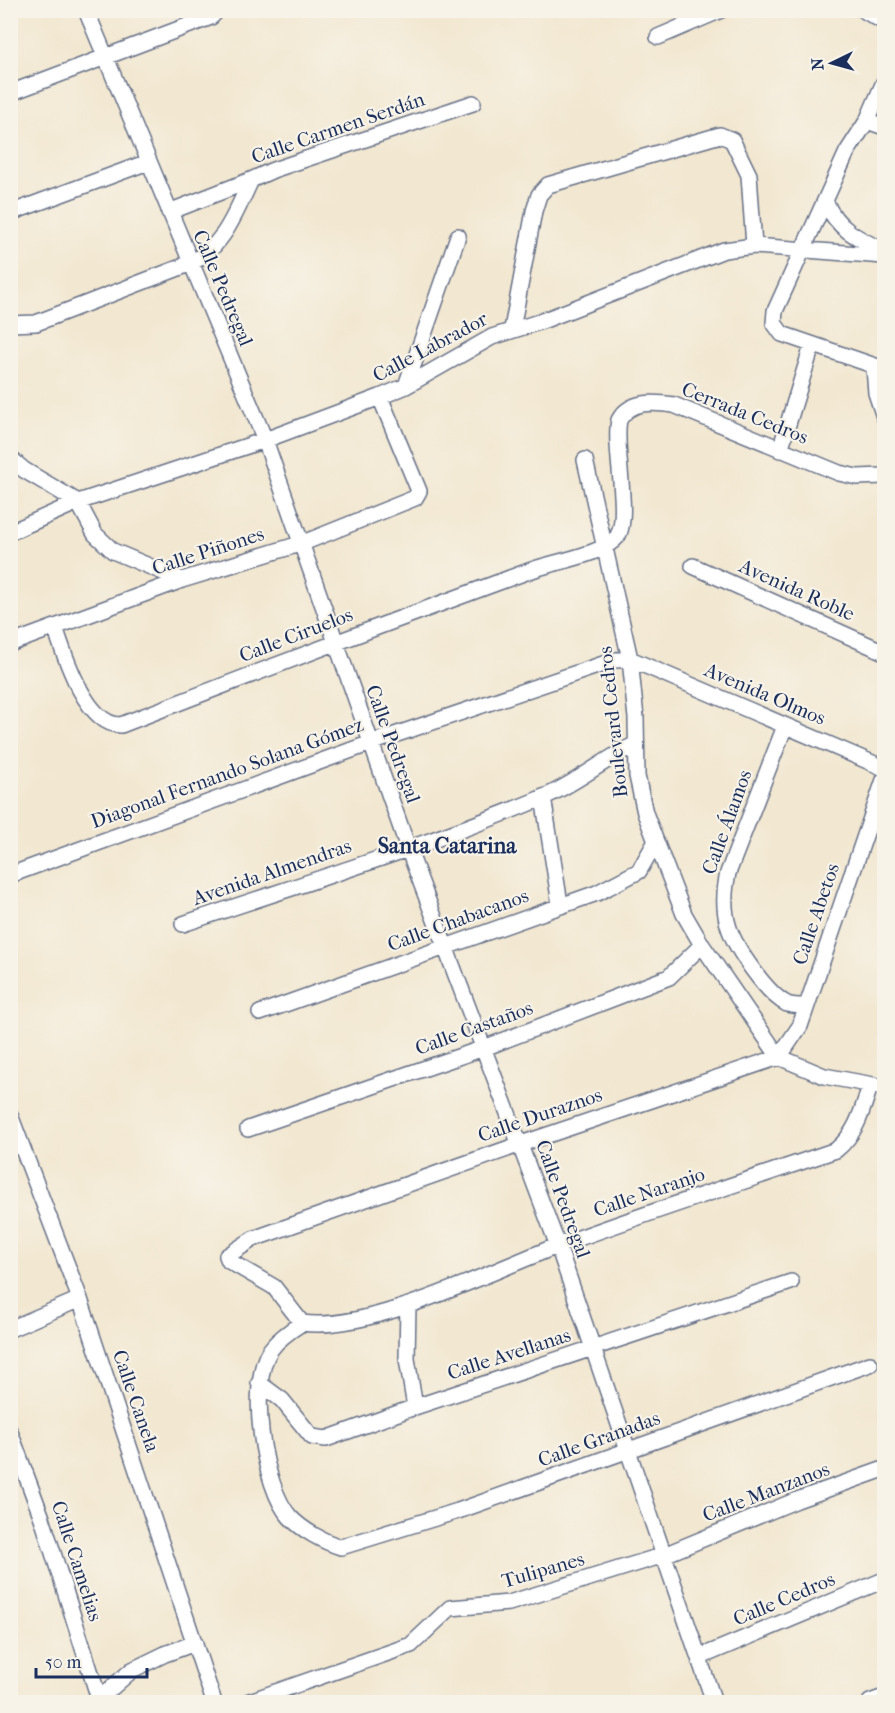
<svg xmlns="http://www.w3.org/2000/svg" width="895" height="1713" font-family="'IM FELL French Canon',serif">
<rect width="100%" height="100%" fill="#f7f3e8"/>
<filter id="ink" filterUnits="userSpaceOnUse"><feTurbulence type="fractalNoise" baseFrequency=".0167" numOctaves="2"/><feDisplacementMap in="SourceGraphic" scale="12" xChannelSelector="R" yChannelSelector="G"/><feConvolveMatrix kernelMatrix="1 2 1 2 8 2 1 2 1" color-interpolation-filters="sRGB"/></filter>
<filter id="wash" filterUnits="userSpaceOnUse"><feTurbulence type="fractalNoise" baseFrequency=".008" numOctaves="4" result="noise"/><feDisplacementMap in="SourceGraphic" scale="24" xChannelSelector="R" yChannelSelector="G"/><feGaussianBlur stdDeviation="1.35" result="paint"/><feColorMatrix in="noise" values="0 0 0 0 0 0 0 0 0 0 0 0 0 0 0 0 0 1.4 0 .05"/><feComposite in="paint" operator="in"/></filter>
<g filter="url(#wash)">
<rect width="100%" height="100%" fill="#f2e7d0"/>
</g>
<g filter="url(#ink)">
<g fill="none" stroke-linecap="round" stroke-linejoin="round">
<defs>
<path id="minor" d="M86,10L265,440L408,848L558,1246L714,1702
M863,10L884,22
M658,37L721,10
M884,82L867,121L847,152L775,311L774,323L782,334L884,369
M10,93L211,17L218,10
M867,121L884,127
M826,203C838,230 859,239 884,251
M169,212L251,180
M10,213L148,162
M10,324L36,323L189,264C224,247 235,214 251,180L273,170L473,103
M512,329L534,211L539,195L548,185L720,135L732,140L749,175L754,246
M874,367L876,393L884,417
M406,386L458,236
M780,450L812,346
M10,458L24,470L78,502L95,534L113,551L182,580
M585,460L630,659L636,718L637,776L645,813L684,914L702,945L779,1057
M13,531L78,502L265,440L380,397L406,386L492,337L542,321L724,250L754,246L884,256
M693,566L884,652
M55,627C64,654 86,726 121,725C257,672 392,621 529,571C552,562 603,555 617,537C631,518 613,447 619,420C630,400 654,402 674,405L839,473L857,477L884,476
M12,643L182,580L303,543L415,498L419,491L380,397
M785,726L728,873C724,891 723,910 729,928C736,949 767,994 787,1004C793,1006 799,1006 805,1006
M543,797L560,904
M10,875L371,743L615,660L630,659L884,768
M183,924C304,883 427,846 544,797C577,783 603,760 634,745
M260,1013L597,893L639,871L655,843
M779,1057L800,1026L884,780
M10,1115L80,1299L214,1702
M248,1129L484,1048L669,977L702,945
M408,1305L407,1359L415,1407
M302,1323C291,1330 279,1338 271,1349C247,1381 263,1488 290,1517C302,1530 324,1542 341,1547L458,1511L870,1364
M302,1323L274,1287L229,1261L227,1256L253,1239L521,1144L779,1057L824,1076L884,1087
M302,1323C369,1333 491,1271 557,1246C649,1212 743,1182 836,1150C857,1133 862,1111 870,1086
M10,1329L80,1299
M259,1383L282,1400L312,1437L326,1439L415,1407L791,1282
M10,1432L42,1518L100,1702
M700,1657L884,1580
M99,1699L132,1670L165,1654L195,1643
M247,1702L411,1645L450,1608L509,1603L664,1555L797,1500L884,1469
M870,1702L884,1697"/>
</defs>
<use href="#minor" stroke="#666f86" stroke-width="18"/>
<use href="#minor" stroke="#fff" stroke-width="15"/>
</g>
</g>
<g text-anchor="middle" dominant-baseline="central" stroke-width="4.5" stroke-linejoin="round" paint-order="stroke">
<g font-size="20" fill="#1b2f5e" stroke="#f7f3e8">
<text transform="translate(338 128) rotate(-19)">Calle Carmen Serdán</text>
<text transform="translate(223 288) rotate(67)">Calle Pedregal</text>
<text transform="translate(430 347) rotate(-28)">Calle Labrador</text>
<text transform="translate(745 413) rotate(22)">Cerrada Cedros</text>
<text transform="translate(208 551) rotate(-18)">Calle Piñones</text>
<text transform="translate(797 590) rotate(24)">Avenida Roble</text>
<text transform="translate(296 635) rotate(-21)">Calle Ciruelos</text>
<text transform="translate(765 694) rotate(23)">Avenida Olmos</text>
<text transform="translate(613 722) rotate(-96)">Boulevard Cedros</text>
<text transform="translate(393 744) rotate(70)">Calle Pedregal</text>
<text transform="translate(227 773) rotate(-20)">Diagonal Fernando Solana Gómez</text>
<text transform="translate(727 822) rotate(-70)">Calle Álamos</text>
<text transform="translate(272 872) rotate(-19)">Avenida Almendras</text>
<text transform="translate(816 914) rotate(-71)">Calle Abetos</text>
<text transform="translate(458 920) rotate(-20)">Calle Chabacanos</text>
<text transform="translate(474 1028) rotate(-20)">Calle Castaños</text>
<text transform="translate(540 1115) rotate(-19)">Calle Duraznos</text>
<text transform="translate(649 1192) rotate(-19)">Calle Naranjo</text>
<text transform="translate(563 1199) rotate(70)">Calle Pedregal</text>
<text transform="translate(509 1354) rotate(-18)">Calle Avellanas</text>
<text transform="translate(136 1401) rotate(71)">Calle Canela</text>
<text transform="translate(599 1439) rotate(-20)">Calle Granadas</text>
<text transform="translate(766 1492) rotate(-21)">Calle Manzanos</text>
<text transform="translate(77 1561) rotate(72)">Calle Camelias</text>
<text transform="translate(543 1570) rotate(-16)">Tulipanes</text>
<text transform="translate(784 1599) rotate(-23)">Calle Cedros</text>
</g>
<g font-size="22" font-weight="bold" fill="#1b2f5e" stroke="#f7f3e8">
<text x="447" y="846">Santa Catarina</text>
</g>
</g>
<rect width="895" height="1713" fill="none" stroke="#f7f3e8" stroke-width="36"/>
<g transform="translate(832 63) rotate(265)" stroke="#f7f3e8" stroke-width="4.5" paint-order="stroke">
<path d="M0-4.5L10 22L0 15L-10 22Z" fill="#1b2f5e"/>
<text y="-9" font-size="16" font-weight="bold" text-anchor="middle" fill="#1b2f5e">N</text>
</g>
<path d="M36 1668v9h111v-9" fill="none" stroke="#1b2f5e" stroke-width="3"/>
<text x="45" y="1668" font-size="18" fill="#1b2f5e" stroke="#f7f3e8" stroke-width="4.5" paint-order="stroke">50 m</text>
</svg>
